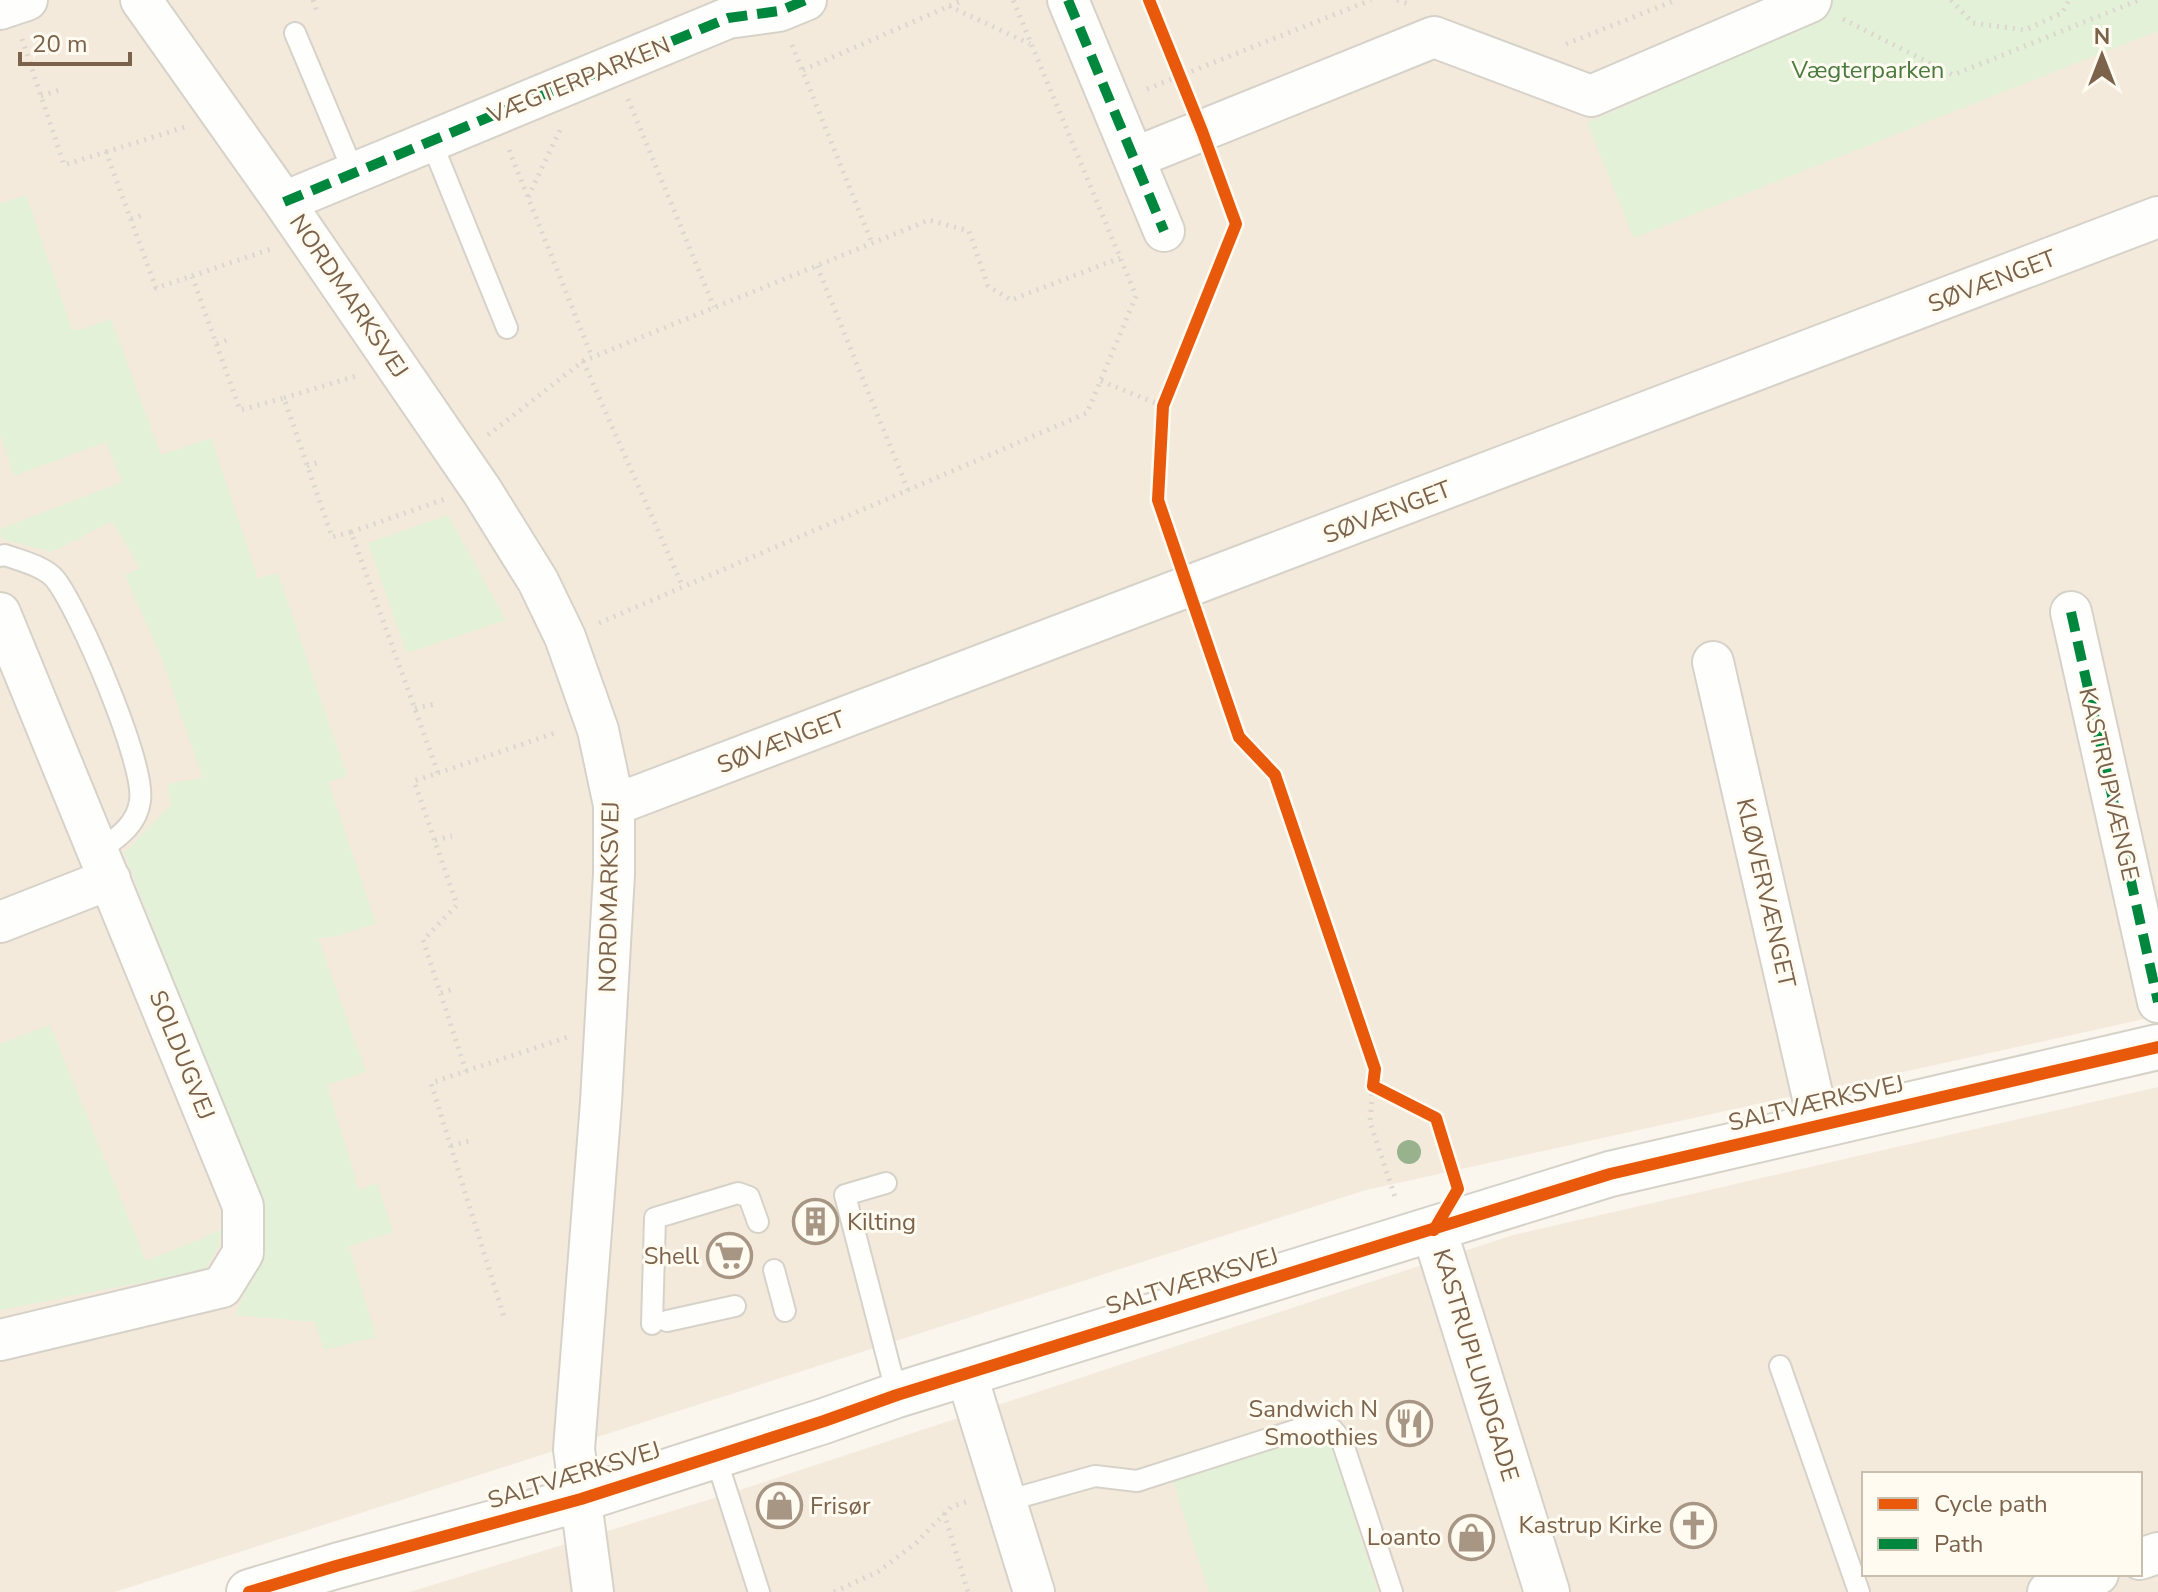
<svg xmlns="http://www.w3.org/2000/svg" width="2158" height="1592" font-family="'Nunito Sans',sans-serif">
<rect width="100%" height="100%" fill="#faf6ee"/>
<path fill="#f3eadc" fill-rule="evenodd" d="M0,0H2158V1016L1366,1190L115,1592H0Z
M2158,1087V1592H410L740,1490L1513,1235ZM1864,1474H2140V1574H1864Z"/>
<path fill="#e3f1d9" d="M1828,0H2158V31L1634,238L1587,123L1820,19Z
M26,195L72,329L79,330L111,319L161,455L211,438L258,579L278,573L347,776L328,782L376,923L338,936L318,938L366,1072L327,1085L359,1190L377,1183L393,1232L349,1246L376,1337L324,1350L315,1322L235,1315L261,1256L265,1234L260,1201L124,853L171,805L168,784L203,778L159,651L125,576L140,568L112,521L52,552L5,540L0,536V529L122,482L106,442L14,476L0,434V204Z
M448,515L506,620L407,653L368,543Z
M50,1025L146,1261L222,1230L218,1247L205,1270L0,1310V1044Z
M1310,1437L1332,1447L1378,1592H1209L1172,1478Z"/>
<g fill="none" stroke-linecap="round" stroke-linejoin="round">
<defs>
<path id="service" d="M295,33L354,173
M431,141L507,328
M0,556L5,555C21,561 44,566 55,579C79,609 146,765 140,801C137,825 117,838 99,851
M886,1183L845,1195L897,1395
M774,1270L785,1311
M667,1321L735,1306
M652,1324L655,1218L738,1193L749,1197L758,1222
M1780,1366L1859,1592
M715,1455L759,1592
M1006,1501L1095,1476L1137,1481L1315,1424L1332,1429L1342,1441L1392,1592"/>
<path id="minor" d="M141,0L284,202L482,491L538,581L565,637L598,730L614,805V874L601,1102L574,1449L593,1592
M1068,0L1164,231
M0,9L27,0
M1134,158L1434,37L1591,96L1810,2L1811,0
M284,202L728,18L779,11L806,0
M2071,612L2158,1002
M0,613L243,1206V1253L222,1287L0,1340
M1713,662L1819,1124
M614,805L2158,217
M0,922L110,879
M966,1373L1034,1592
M2140,1559L2158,1553
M2048,1592L2098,1574"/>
<path id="tertiary" d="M1434,1230L1547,1592
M249,1592L336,1566L581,1499L824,1421L897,1395L1610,1174L2158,1047"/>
</defs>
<use href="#service" stroke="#d7d2c9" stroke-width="24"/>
<use href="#minor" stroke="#d7d2c9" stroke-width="44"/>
<use href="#tertiary" stroke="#d7d2c9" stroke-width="48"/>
<path stroke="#ddd6cf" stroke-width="5" stroke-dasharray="2 6" stroke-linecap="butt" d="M313,0L318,15
M1397,0L1411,5
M1951,0L1973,23L2025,30L2062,13L2069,0
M949,6L1030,44
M1843,19L1953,75L2139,0
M22,39L64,165L106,152L156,288L192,276L240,410L284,398L332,537L351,532L438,773L414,781L457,905L423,940L466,1071L431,1083L504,1317
M1566,44L1676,0
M792,45L872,243
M803,70L963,0
M1147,89L1371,0
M41,96L60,90
M628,99L714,307
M509,150L592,357
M106,152L185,127
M528,197L560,130
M131,219L143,215
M817,266L908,490
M192,276L271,249
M217,344L232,338
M583,361L683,587
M1101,381L1163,406
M284,398L359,375
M488,435L583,361L929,220L969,231L988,286L1011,300L1120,258
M307,466L322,461
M351,532L445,499
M599,623L1087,413L1136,296L1013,0
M415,708L435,704
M438,773L558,732
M435,840L452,836
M441,993L456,988
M466,1071L568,1037
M1373,1086L1370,1122L1395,1197L1398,1200
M451,1146L472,1140
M944,1513L968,1592
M834,1592L879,1571L916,1543L951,1507L966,1502"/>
<use href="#service" stroke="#fefefc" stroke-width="20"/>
<use href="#minor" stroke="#fefefc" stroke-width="40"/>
<use href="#tertiary" stroke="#fefefc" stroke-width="44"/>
<path stroke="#00873e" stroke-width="10" stroke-dasharray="20 10" stroke-linecap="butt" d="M1068,0L1164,231
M284,202L728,18L779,11L806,0
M2071,612L2158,1002"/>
<defs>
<path id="cycleway" d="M1149,0L1202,131L1236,224L1163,406L1158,500L1239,737L1275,775L1375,1069L1373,1086L1436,1118L1458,1189L1434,1230
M249,1592L336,1566L581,1499L824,1421L897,1395L1610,1174L2158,1047"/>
</defs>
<use href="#cycleway" stroke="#fffbf1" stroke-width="17"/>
<use href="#cycleway" stroke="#e8590c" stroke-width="12"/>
</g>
<circle fill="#99b28e" cx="1409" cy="1152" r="12"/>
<defs>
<symbol id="building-ring" viewBox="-11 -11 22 22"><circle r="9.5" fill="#fffbf1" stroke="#a79684" stroke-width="1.5"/><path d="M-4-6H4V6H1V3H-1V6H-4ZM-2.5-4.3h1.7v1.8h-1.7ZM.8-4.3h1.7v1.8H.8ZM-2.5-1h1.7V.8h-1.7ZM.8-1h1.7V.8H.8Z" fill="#a79684"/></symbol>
<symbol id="supermarket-ring" viewBox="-11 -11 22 22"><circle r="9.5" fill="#fffbf1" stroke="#a79684" stroke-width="1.5"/><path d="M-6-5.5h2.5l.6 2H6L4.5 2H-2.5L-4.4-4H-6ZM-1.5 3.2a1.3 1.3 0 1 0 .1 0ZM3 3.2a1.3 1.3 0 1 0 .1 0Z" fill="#a79684"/></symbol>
<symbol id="restaurant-ring" viewBox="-11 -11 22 22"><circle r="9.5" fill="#fffbf1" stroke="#a79684" stroke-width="1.5"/><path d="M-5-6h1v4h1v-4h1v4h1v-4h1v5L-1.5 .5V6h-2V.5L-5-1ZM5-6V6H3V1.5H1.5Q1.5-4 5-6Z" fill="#a79684"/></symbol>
<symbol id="shop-ring" viewBox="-11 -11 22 22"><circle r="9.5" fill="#fffbf1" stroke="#a79684" stroke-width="1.5"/><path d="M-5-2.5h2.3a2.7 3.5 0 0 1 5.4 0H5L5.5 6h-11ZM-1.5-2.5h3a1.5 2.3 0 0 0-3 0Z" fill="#a79684"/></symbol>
<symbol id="church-ring" viewBox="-11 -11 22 22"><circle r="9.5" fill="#fffbf1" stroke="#a79684" stroke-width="1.5"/><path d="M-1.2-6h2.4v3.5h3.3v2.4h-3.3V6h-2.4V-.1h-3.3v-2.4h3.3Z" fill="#a79684"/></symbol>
</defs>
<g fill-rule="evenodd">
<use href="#building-ring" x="790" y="1196" width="51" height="51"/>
<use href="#supermarket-ring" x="704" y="1230" width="51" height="51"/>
<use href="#restaurant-ring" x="1384" y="1398" width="51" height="51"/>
<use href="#shop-ring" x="754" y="1480" width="51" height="51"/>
<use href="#church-ring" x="1668" y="1500" width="51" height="51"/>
<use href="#shop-ring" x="1446" y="1512" width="51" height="51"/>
</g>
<g text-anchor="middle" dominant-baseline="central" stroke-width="6" stroke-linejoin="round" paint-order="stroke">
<g font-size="24" fill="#497a3f" stroke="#fffbf1">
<text x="1868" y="70">Vægterparken</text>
</g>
<g font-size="24" fill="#7b624b" stroke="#fffbf1">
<text transform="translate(579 80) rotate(-22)">VÆGTERPARKEN</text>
<text transform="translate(1992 281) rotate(-21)">SØVÆNGET</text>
<text transform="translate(349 296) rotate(56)">NORDMARKSVEJ</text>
<text transform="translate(1387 512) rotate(-21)">SØVÆNGET</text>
<text transform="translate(781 742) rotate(-21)">SØVÆNGET</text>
<text transform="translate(2109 784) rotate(77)">KASTRUPVÆNGE</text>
<text transform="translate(1766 893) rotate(77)">KLØVERVÆNGET</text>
<text transform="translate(609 897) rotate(-89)">NORDMARKSVEJ</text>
<text transform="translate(182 1055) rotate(68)">SOLDUGVEJ</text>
<text transform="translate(1816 1103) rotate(-13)">SALTVÆRKSVEJ</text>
<text transform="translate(1192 1281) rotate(-17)">SALTVÆRKSVEJ</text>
<text transform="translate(1476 1365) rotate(73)">KASTRUPLUNDGADE</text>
<text transform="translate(574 1475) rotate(-17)">SALTVÆRKSVEJ</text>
</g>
<g font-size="24" fill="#7b624b" stroke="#fffbf1" text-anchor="end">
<text x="847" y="1222" text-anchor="start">Kilting</text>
<text x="699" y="1256">Shell</text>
<text x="1378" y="1409">Sandwich N<tspan x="1378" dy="28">Smoothies</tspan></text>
<text x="810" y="1506" text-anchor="start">Frisør</text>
<text x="1662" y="1525">Kastrup Kirke</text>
<text x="1441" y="1537">Loanto</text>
</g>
</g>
<rect x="1862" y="1472" width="280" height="104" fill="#fffbf1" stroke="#cabeaf" stroke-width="2"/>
<rect x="1878" y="1498" width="40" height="12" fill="#e8590c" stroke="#cabeaf" stroke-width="2"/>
<text x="1934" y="1512" font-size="24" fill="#7b624b">Cycle path</text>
<rect x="1878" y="1538" width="40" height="12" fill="#00873e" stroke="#cabeaf" stroke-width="2"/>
<text x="1934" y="1552" font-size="24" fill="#7b624b">Path</text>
<g transform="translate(2102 56)" stroke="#fffbf1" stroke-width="6" paint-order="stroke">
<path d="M0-6L14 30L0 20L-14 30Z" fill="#7b624b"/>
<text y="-12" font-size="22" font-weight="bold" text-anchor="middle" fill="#7b624b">N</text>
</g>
<path d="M20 52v12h110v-12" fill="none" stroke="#7b624b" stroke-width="4"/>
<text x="32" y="52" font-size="24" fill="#7b624b" stroke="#fffbf1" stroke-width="6" paint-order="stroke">20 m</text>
</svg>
